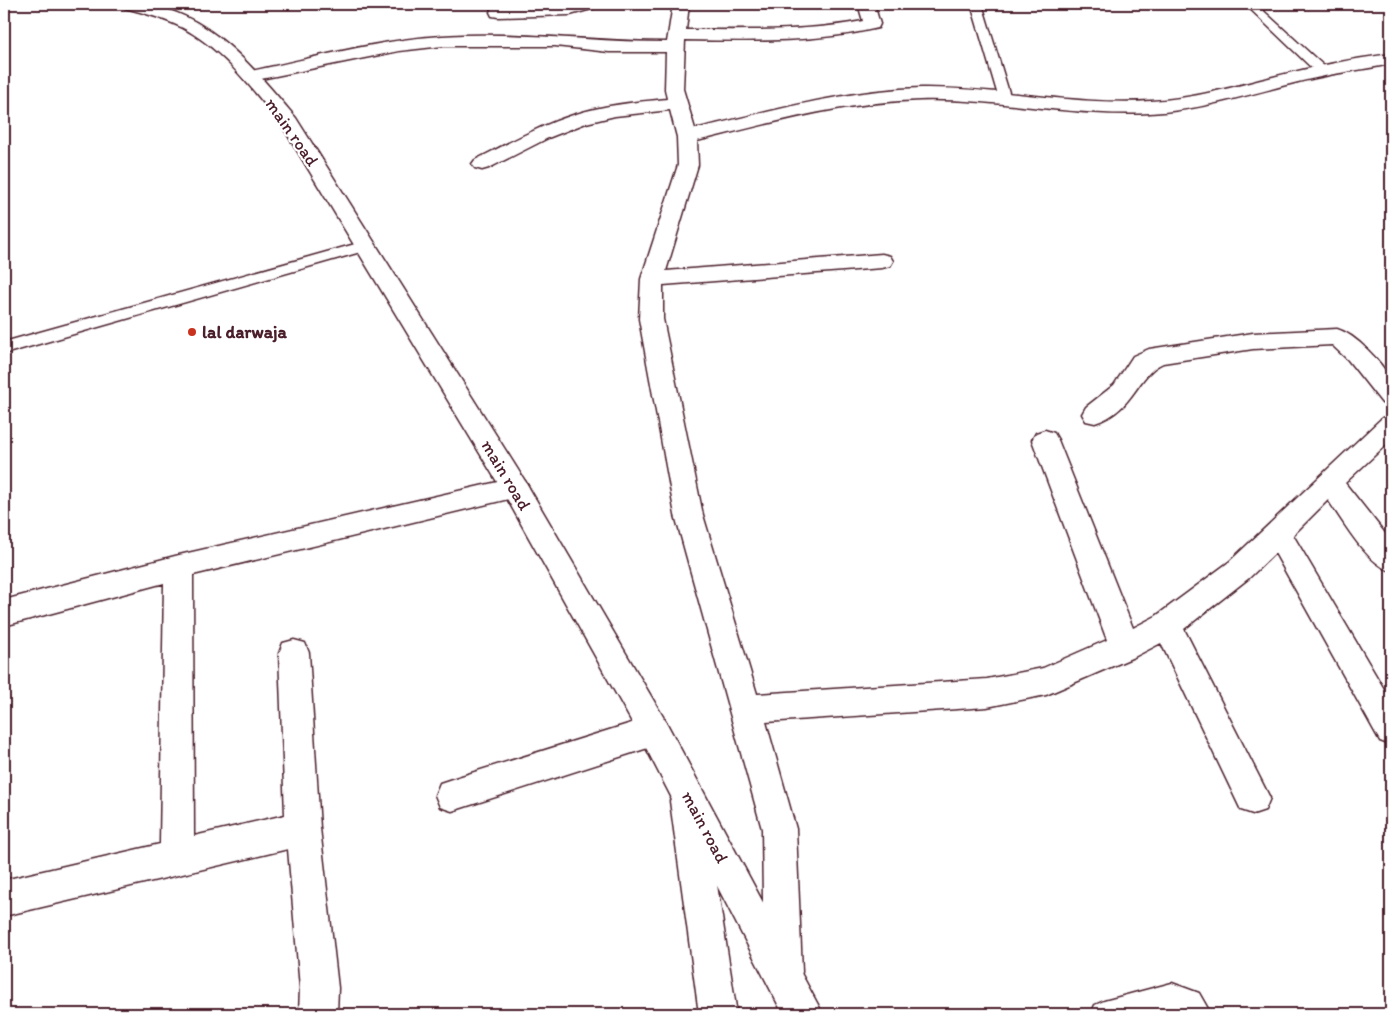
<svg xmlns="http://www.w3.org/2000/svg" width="1395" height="1018" font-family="Itim,sans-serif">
<rect width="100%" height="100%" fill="#fff"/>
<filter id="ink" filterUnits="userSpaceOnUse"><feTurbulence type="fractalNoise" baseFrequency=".02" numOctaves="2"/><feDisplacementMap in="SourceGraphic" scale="10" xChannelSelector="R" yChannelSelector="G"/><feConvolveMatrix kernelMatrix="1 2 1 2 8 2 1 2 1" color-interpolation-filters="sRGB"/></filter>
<g filter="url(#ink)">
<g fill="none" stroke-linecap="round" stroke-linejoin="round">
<defs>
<path id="service" d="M971,4H982L1011,99L1009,102L1005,103L999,99Z
M1245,4H1256L1325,67L1327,70L1325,73H1317Z
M366,241L371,243L373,246L371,249L4,354V342Z
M1172,983L1199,993L1211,1014H1183L1172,1009L1152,1014H1091L1095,1005L1104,1001Z"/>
<path id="minor" d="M148,4H170C165,12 153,15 144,13L142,9Z
M573,4H597L595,8L570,15L498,17L492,16L490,12L492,8L498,7Z
M673,4H689L686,30C745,30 804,32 863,21L858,4H874L880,24L878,28C815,43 749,41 685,40L683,89L695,129C769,112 844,90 921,88C998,87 1074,106 1151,101C1192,99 1233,87 1273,77C1312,67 1351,59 1391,54V64C1360,70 1329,74 1298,82C1250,94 1201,110 1150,113C1073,117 997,98 920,100C844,102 770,123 697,141L698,165L666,271L882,254L890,256L893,261L890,266L882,268L663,285V319L703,515L757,694L987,679L1043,668L1107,640L1032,440L1036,433L1045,430L1054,433L1058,440L1133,628L1156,616L1229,562L1382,418L1391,416V440L1345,483L1391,541V571C1366,563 1343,521 1328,500L1293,535L1391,701V745L1380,741L1275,553L1249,578L1184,629L1270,798L1265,810L1253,814L1241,810L1161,643L1136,656L1046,695L987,707L766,722L796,829L802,972L796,985L783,991L770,985L764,972L762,829L675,515L639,319L641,279L678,165L677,137L670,110L615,116L586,123L548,138L489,168L482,170L475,168L472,164L475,160C507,144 539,126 573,115C603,105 636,102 667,99L665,89L666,52H609L555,46H443L399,51L251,81L245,80L242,76L245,72L251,71C314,58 378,40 442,36C517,31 592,42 667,42Z
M1337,329C1355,334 1382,362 1390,379C1394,385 1391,398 1391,406L1382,403L1348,360L1332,345L1253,349L1163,363C1136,375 1134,411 1095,423L1086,421L1082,414L1086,407L1114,385L1133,356L1149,349L1253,333Z
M515,478L525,481L529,488L525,495L193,575L194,836L285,815L279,653L283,643L294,640L305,643L309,653L320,828L338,988L337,1014H299L300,988L288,849L4,916V880L160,844L164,583L4,626V600L179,555Z
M654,716L665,720L670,731L665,742L654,746L452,811L440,807L435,795L440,783L452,779Z"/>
<path id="tertiary" d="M687,785L699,789L704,801L737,1014H699L670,801L675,789Z"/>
<path id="secondary" d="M123,4C200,0 251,65 296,118L525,481L665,720L823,1014H783L643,742L505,495L281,124C252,89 224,50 183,28C165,19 145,13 125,8Z"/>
</defs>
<use href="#service" stroke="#4a1f2b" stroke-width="3"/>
<use href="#minor" stroke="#4a1f2b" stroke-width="3"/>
<use href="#tertiary" stroke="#4a1f2b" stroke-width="3"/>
<use href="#secondary" stroke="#4a1f2b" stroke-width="3"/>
<use href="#service" fill="#fff" fill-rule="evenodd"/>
<use href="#minor" fill="#fff" fill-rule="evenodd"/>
<use href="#tertiary" fill="#fff" fill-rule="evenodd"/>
<use href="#secondary" fill="#fff" fill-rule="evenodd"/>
</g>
</g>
<circle fill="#c8321e" stroke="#fff" stroke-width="2" cx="192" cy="332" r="5"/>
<g text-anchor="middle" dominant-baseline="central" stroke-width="4.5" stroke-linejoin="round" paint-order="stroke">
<g font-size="18" fill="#4a1f2b" stroke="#fff">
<text transform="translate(292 132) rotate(55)">main road</text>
<text transform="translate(506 475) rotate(59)">main road</text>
<text transform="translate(705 827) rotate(62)">main road</text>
</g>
<g font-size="18" font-weight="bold" fill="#4a1f2b" stroke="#fff" text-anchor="start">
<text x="202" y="332">lal darwaja</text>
</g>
</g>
<rect width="1395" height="1018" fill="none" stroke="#fff" stroke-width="20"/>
<rect x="10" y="10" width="1375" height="998" fill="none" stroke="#4a1f2b" stroke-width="2" filter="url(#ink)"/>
</svg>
